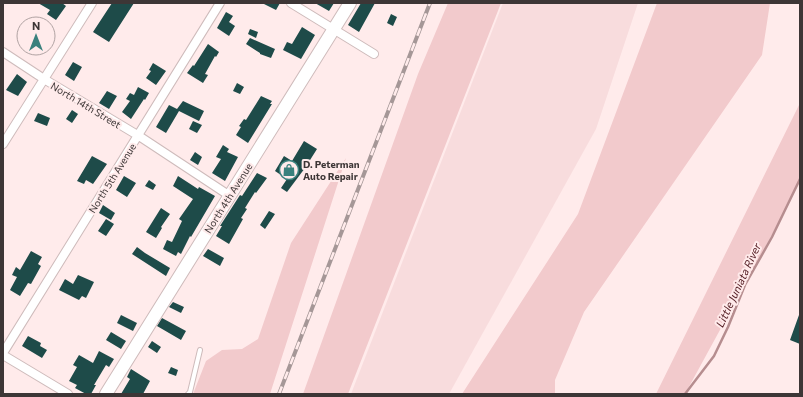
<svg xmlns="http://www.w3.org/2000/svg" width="803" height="397" font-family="Commissioner,sans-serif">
<rect width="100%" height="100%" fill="#ffebeb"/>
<path fill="#f8dcdd" d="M503,3H638L596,129L449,394H351Z"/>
<path fill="#f2cacc" d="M448,3H501L348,394H303L418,74Z
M657,3H770L762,55L584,312L555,380V394H462L578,214Z
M800,103V180L786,209L685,394H656Z
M346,158L270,394H193L206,361L222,350L242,349L258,339L291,243Z"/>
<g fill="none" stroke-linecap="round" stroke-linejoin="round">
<path stroke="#b68d8f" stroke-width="2.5" d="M685,394L714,356L728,327L745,285L772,237L800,179"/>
</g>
<path fill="#1e4b49" d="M38,3H62L66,6L56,20L47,14L50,10Z
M112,3H134L109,42L93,32Z
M262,3H280L276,10Z
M315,3H334L329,11Z
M361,3H375L359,32L348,25Z
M226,12L233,16L229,22L235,26L229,36L217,28Z
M391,14L397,17L393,26L387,23Z
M302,27L315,35L301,59L283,50L287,42L292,44Z
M250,29L258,32L256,38L248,34Z
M250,38L275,49L271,58L260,54V53L246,44Z
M208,44L219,52L216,57L215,56L205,74L208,75L203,83L187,73L193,65L194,66Z
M73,62L82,67L74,81L65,75Z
M153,63L166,71L156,85L146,78L151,71L149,70Z
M17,74L27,82L18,96L6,90Z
M237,83L244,87L240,94L233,91Z
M138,87L149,93L145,100L144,99L131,119L122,112L130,101L126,99L130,93L134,95Z
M107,91L117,96L109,109L99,103Z
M261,96L272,101L270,104H272L248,143L236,135L241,127L239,126L244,119L246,120Z
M183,101L204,111L199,121L179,111L166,133L156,127L169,105L177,109Z
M72,110L78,114L72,123L66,119Z
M38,113L50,118L47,126L34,121Z
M193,121L202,125L197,133L189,129Z
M304,141L317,149L305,168L287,192L281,188L287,179L275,171L284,156L292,161Z
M223,145L229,149L227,152L238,157L225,181L212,173L221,159L216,157Z
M195,152L202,157L198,165L190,160Z
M92,156L107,164L93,184L86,180L84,184L77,181Z
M257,173L267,178L256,193L255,192L245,208L247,209L241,218L243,219L229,244L216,236L222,226H220L240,195L242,196Z
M124,176L136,183L127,197L116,190Z
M178,176L198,189L199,187L215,196L191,237L190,236L181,254L178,252L176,256L163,249L167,240L172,242L182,221L179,219L193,199L173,186Z
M149,180L156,185L153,190L145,186Z
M103,205L115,213L111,220L99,213Z
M161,208L170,214L161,227L162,228L156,238L146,232Z
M269,211L275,214L265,229L260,225Z
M106,219L114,224L106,236L98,231Z
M137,247L145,253L170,268L166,276L132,254Z
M208,249L224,258L220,266L203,256Z
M31,251L42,257L38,264L41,266L31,284L28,283L20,296L10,290L17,277L12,275L16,267L20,270Z
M78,275L94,282L86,298L82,296L79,300L59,290L65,279L73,284Z
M173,302L184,307L181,313L169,307Z
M121,315L137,323L133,331L117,323Z
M799,315H800V344L790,340Z
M162,318L186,331L181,340L157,326Z
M111,332L126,341L121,349L106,340Z
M28,336L41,343L40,346L47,350L42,358L22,346Z
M152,341L161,347L157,353L148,347Z
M99,351L114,359L109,367L106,365L94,385H96L91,394H86L75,388L77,385L69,381L77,367L73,365L79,355L93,363Z
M171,367L178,370L176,376L168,373Z
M131,369L150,381L143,394H121L130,379L127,377Z"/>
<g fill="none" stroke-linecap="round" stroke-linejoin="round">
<defs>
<path id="lane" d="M188,394L190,392L200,350"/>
<path id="street" d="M291,3L374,54
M3,52L44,79L139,136L230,196
M3,144L92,3
M3,353L220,3
M3,355L68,394"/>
<path id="secondary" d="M106,394L350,3"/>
</defs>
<use href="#lane" stroke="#cebbbb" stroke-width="6"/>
<use href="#street" stroke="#cebbbb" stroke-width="10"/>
<use href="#secondary" stroke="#cebbbb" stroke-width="14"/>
<use href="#lane" stroke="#fff" stroke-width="4"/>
<use href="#street" stroke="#fff" stroke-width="8"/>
<use href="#secondary" stroke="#fff" stroke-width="12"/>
<defs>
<path id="rail" d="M279,394L430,3"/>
</defs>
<use href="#rail" stroke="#a59797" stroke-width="4"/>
<use href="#rail" stroke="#ffebeb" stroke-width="2.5" stroke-dasharray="8" stroke-linecap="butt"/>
</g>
<defs>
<symbol id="shop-ring" viewBox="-11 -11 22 22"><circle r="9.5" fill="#ffebeb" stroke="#3a817d" stroke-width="1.5"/><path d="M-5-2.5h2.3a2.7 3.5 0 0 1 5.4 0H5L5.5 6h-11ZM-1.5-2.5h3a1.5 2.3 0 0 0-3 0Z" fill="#3a817d"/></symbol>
</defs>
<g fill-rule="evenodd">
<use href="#shop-ring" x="278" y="159" width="22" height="22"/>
</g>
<g text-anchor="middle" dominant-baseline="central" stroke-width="4" stroke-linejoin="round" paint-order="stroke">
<g font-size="10" fill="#3d3636" stroke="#ffebeb">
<text transform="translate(86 105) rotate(31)">North 14th Street</text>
<text transform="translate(112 178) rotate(-58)">North 5th Avenue</text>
<text transform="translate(228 198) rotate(-58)">North 4th Avenue</text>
</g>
<g font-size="10" font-weight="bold" fill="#3d3636" stroke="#ffebeb" text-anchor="start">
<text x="303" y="164">D. Peterman<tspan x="303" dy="12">Auto Repair</tspan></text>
</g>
<g font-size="11" font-style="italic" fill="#572127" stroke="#ffebeb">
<text transform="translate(738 285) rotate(-65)">Little Juniata River</text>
</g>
</g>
<rect width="803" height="397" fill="none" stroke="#3d3636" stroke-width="8"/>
<g transform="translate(36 36)"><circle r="19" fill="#ffebeb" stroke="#b1a3a3"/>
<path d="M0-3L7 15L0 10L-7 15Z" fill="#3a817d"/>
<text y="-6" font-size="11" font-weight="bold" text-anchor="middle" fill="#3d3636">N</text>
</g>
</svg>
